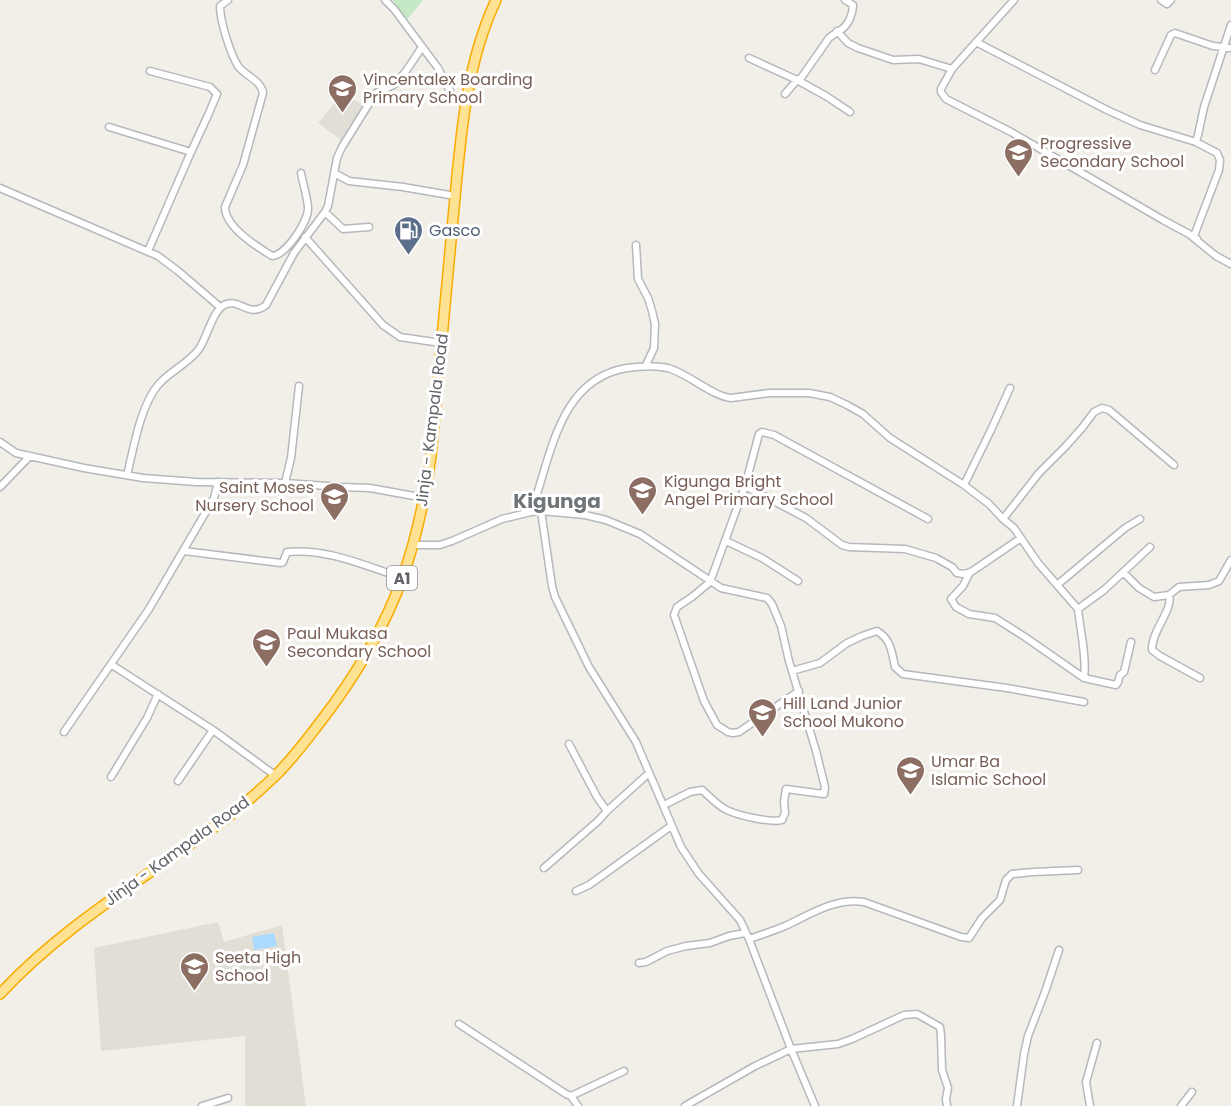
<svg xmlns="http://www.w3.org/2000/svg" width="1231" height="1106" font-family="Poppins,sans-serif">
<rect width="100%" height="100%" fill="#f1efe8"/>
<path fill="#e1ded6" d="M341,95L365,105L342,141L318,123Z
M218,922L224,942L282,925L306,1106H245V1036L101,1051L94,948Z"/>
<path fill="#c5e8c5" d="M393,0H423L406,21Z"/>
<path fill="#aadaff" d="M274,933L277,946L254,950L252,937Z"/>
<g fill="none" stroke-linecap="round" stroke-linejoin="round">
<defs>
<path id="minor" d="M228,0L220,6C220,21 230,53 238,66C245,76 261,80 263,93L243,165L225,207C225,227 256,246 272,256C286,255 309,221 308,207C307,196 303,184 301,173
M385,0L394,9L438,68L454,99L466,104
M1014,0L952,69L941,89V92L946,99L1011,132L1163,220L1189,234L1216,256L1231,264
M1161,0L1167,4L1171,0
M837,31L848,43L858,48L893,60L919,59L952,69
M976,42L1107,110L1140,125L1196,142L1217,153L1220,160L1219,170L1194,236L1197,239
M749,58L797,80L801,78L829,38C833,34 837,33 842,29C849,24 853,13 853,5L845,0
M1155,70L1171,35L1175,33L1213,46L1231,48
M785,94L797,80L826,96L850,112
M109,127L191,152
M1196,142L1198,135L1204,107L1231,25
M334,173L349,181L403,187L455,196
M0,188L158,256L178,271L220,307
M325,212L343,229L369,227
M305,237L383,325L400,337L441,343
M636,245L638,279L648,298L652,311L655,324L654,348L646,365
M148,251L191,152L209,113L217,94L210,87L150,71
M0,442L16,453L84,468L143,478L197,482L285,483L342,487L370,488L425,498
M127,475C134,447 140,407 158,385C170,371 188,364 199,349C207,338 212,312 224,305C239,297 249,319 266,305L294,253L325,212L328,206L337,158L342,147L375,94C381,88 390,89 396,83C406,73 414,59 422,47
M285,483L291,458L299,386
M964,485L991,430L1010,388
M745,486L806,518L842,545L849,547L905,549L936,558L952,567L957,573L963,574L971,572L1021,538
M0,487L30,456
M541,511L552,586L555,597L589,667L636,742L681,847L699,874L740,920L749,939L791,1049L815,1106
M531,512C551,458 558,379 627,368C641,366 654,365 668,368C689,374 712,396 731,398L769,393H809L830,397L847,405L863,414L890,438L964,485L989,504L1003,519L1014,528L1038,563L1078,609
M1003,519L1039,473L1066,446L1082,428L1094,412L1102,408L1109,410L1174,465
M726,541L762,558L798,581
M413,545H440L452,541L502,519L531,512L541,511L585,515L606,520L640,534L721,588L767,598L772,604L781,626L789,661L816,751L825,787L824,794L786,789L784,802L785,813L782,820C770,823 735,815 725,809C716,804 709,796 702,790L690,792L664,805
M184,551L281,563L283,562L287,552C328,548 365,566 403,578
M970,572L963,586L951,599L956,607L969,614L995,618L1025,637L1084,678L1116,685L1118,682L1120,675L1124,672L1131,642
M1123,572L1139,588L1154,597L1169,595L1179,587L1209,585L1219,581L1231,560
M1057,585L1125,528L1140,519
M1169,595C1174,609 1151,631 1152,650L1160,656L1200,678
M112,665L213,730L276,776
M792,671L820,663L847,643L862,636L877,631C891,639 892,653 895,667L903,674L1007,688L1084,702
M1084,678C1087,658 1080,629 1078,609L1104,590L1150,547
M799,691L739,732L733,733L728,732L717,725L704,701L674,615L677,607L692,597L710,582L745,486L759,434L762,432L774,435L928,519
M64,732L149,609L214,498L218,482
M569,744L597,797L607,811
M111,777L147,718L158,694
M178,781L213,730
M544,868L598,821L607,811L649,773
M576,891L589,885L671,826
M749,939C761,935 773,931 785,926C809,915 836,897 864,902L961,937L969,938L982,918L1000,900L1006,880L1012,874L1033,872L1078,870
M639,963L646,962L667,951L686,946L710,943L729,936L745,933
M459,1024L566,1094L571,1096L578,1106
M571,1096L624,1071
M202,1106L228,1098
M685,1106L755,1066L791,1049L838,1044L852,1039L904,1015L917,1014L940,1027L941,1036L942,1070L948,1088L946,1099L947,1106
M1017,1106L1024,1054L1028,1036L1045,992L1059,950
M1090,1106L1086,1082L1097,1043
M1181,1106L1192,1092"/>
<path id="highway" d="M0,994C60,929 136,884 207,832C231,816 253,797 274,777C290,762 304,743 318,725C353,680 384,630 403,576C417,537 425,497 431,456C438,377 445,298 453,219C460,146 464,68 496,0"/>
</defs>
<use href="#minor" stroke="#b5b8bc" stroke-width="9"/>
<use href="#highway" stroke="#f9ab00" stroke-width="12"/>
<use href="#minor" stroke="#fff" stroke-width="6"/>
<use href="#highway" stroke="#fde293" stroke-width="9"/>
</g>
<defs>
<symbol id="school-pin" viewBox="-11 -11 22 30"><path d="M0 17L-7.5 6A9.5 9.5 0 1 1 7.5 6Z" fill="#8d6e63" stroke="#fff"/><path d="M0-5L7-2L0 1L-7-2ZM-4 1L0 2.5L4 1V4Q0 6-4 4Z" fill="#fff"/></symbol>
<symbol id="fuel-pin" viewBox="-11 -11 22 30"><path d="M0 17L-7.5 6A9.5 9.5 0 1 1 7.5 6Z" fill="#5c6f8a" stroke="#fff"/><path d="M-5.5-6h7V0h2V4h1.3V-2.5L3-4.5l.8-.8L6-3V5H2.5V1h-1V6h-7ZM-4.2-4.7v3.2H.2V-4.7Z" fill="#fff"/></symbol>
</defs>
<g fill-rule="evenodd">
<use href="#school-pin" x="326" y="72" width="33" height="45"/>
<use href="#school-pin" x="1002" y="136" width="33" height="45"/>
<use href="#fuel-pin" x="392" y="214" width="33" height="45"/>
<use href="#school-pin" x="626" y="474" width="33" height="45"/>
<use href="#school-pin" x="318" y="480" width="33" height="45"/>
<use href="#school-pin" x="250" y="626" width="33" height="45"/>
<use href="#school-pin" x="746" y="696" width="33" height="45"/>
<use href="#school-pin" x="894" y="754" width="33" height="45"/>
<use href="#school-pin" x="178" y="950" width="33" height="45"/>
</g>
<g text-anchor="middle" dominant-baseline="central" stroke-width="6" stroke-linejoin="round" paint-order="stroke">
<rect fill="#fff" stroke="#8f9295" stroke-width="1.5" x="387" y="566" width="30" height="24" rx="4.5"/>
<g font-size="15" font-weight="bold" fill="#5f6368">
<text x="402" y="578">A1</text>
</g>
<g font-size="16" fill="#785e54" stroke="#fff" text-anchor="start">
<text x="363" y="79">Vincentalex Boarding<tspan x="363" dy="18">Primary School</tspan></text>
<text x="1040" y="143">Progressive<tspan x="1040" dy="18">Secondary School</tspan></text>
<text x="664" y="481">Kigunga Bright<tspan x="664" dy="18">Angel Primary School</tspan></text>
<text x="314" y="487" text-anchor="end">Saint Moses<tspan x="314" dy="18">Nursery School</tspan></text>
<text x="287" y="633">Paul Mukasa<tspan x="287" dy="18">Secondary School</tspan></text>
<text x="783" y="703">Hill Land Junior<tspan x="783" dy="18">School Mukono</tspan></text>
<text x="931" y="761">Umar Ba<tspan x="931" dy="18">Islamic School</tspan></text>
<text x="215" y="957">Seeta High<tspan x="215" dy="18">School</tspan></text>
</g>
<g font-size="16" fill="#4e5e75" stroke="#fff" text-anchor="start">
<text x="429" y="230">Gasco</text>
</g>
<g font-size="16" fill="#5f6368" stroke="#fff">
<text transform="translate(432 420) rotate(-83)">Jinja - Kampala Road</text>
<text transform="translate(177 851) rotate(-36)">Jinja - Kampala Road</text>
</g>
<g font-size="20" font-weight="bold" fill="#70757a" stroke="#fff">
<text x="557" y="501">Kigunga</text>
</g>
</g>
</svg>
